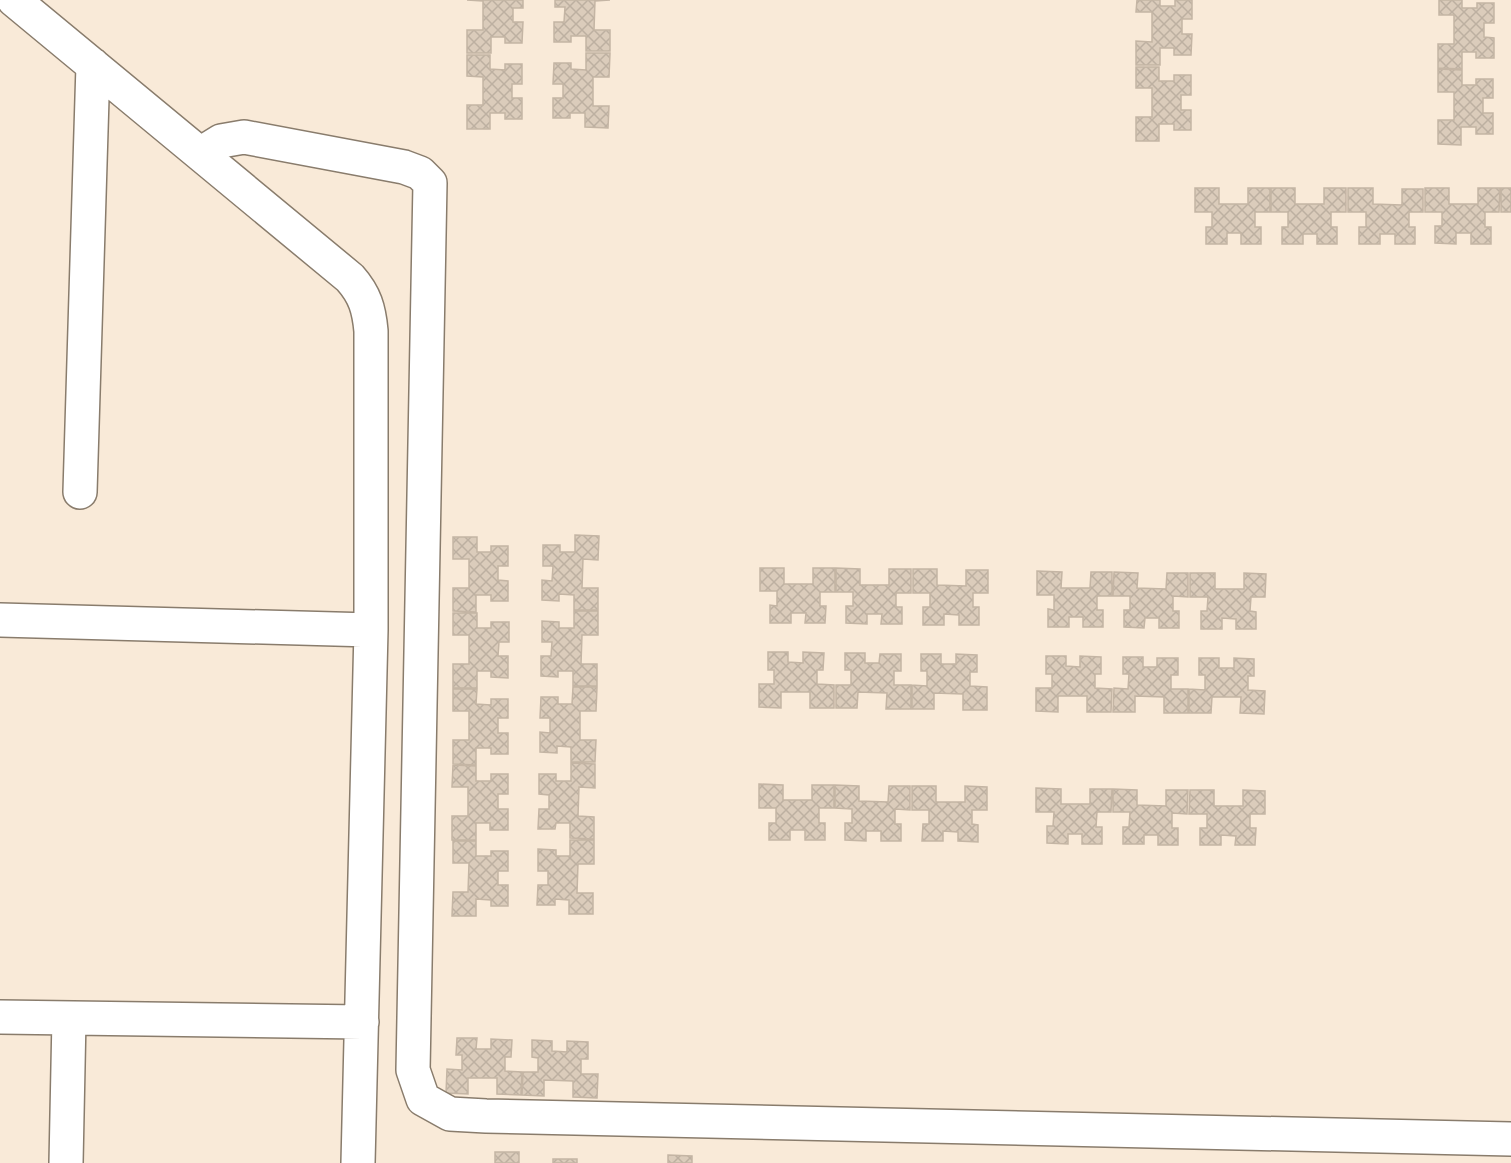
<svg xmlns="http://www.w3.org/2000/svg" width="1511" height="1163" font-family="Jost,sans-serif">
<defs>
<pattern id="building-cross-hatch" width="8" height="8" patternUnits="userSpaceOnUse" patternTransform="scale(1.5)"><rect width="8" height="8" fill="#dbccbb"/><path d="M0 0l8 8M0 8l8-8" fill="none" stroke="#bdb0a1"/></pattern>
</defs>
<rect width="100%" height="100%" fill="#f9ead8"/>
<path fill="url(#building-cross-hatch)" stroke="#c4b5a4" stroke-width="1.5" d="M523,0V8H513V22H523L522,43H505V37H491V53H467V30H483V1L467,0Z
M555,0H610L595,1L594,30H610V51H586V36H571V42H554V22H564L565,7H555Z
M1137,0H1160V6H1175V0H1192V19H1182V34H1192L1191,55H1174V48H1160V65H1136V41L1152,42V12H1136Z
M1439,0H1462V8H1477V3H1494V23H1484V37L1494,38V58H1476V52H1462V69L1438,68V44H1454V15H1439Z
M586,53H610L609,77H593V106H609L608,128L585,127V113H570V118H553V98H563V84H553L554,63H571V69L586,70Z
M467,55H490V69L505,70V64H522V84H512V98H522V119H505V113H490V129H467V105H483V77L467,76Z
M1136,67H1159V81H1174V75H1191V95H1181V110H1191V130H1174V124H1159V141H1136V117H1152V88H1136Z
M1438,69L1462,70V85H1476V79H1493V98H1483V113H1493V134H1476V127H1461V145L1438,144V120H1454V92H1438Z
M1195,188H1219V204H1248V188H1270V212H1255V227H1261V244H1241V233H1227V244H1206V227H1212V212H1195Z
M1271,188H1295V204H1324V188H1346V212H1331V227H1337V244H1317V234H1303V244H1282V227H1288V212H1271Z
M1348,188H1373V204L1402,205V189H1423V212H1409V227H1415V244H1395V234H1380V244H1359V227H1366V212H1348Z
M1425,188H1449V204H1478V188H1500L1499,212H1485V227H1491V244H1471V233H1456V244L1435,243V226H1442V212H1425Z
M1501,188H1511V212H1501Z
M575,535L599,536L598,560L583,559L582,588H598V610H574V595L559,594V601L542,600V580L552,581L553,566H543V545H560V552H575Z
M453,537H477V552H491V546H508V566H498V580L508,581V601H491V595H476V612L453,611V588H469V559H453Z
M760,568H784V584H813V568H835V592H820V606H826L825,623H805L806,613H791V623H770V605L777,606V591H760Z
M836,568L860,569V585H889V569H911V593H896V607H902V624H881L882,614H867V624L846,623V606H853V592H836Z
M913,569H937V585L966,586V570H988V593H973V607H979V625H959V615L944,614V625H923V607H930V593H913Z
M1037,571L1062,572L1061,588H1090L1091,572H1112V596H1097V610H1103V627H1083V617H1069V627H1048V609L1054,610V595H1037Z
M1114,572L1138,573L1137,588L1166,589L1167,573H1188V597L1173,596V611H1179V628H1159V618H1145L1144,628L1124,627V610H1130V596H1113Z
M1190,573H1215V589H1244V573L1266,574L1265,597H1251L1250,611L1256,612V629H1236V619L1222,618V629H1201V611H1207L1208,597H1190Z
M574,611H598V635H582L581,664H597V686H573V671H558V677L541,676V656H551L552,642H542V621L559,622V628H574Z
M453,613H477V628H491V622H509V642H499L498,656H508V678L491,677V671H477V688H453V664H469V635H453Z
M768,652H788V662L803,663V652L824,653L823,670H817V684L834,685V708H810V692H781V708L759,707V684H774V670H768Z
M845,653H865V663H879L880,654H901V671H894V685H911V709H886L887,693L858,692L857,708H836V685H851V670H845Z
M921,654H941V664H956V654L977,655V672H970V686L987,687V710H963V694L934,693V709H912V685L927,686V671H921Z
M1046,656H1066V666L1080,667V656L1101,657V674H1095V688L1112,689L1111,712H1087V696H1058V712L1036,711V688H1052V674H1046Z
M1123,657H1143V667H1157V658H1178V675H1171V689H1188V713H1164V697L1135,696V712H1113L1114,688L1128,689L1129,674H1123Z
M1199,658H1219V668H1234V658L1254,659V676H1248V690L1265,691L1264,714L1240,713L1241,697H1212L1211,713H1189V689L1205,690V675H1199Z
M573,687H597L596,711H580V740H596L595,762H571V747L557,746V753L540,752V732L550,733V718H540L541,697H558V704H572Z
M453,689H477L476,704L491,705V699H508V718H498V733H508V754H491V748H476V765L453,764V740H469V711H453Z
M571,763L595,764V788L579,787L578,816L594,817V839L570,838V823H556L555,829H538L539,809H549V795L539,794V774H556V781H571Z
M453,765L476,766V781H491V774H508V794H498V809H508V830H490V823H476V840H452V816H468V787H452Z
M759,784L783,785V800H812V785H834V808H819V823H825V840H805V830H790V840H769V823H776V808H759Z
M835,785L859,786V801L888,802L889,786H910V810L895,809V824H901V841H881V831H866V841L845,840V823H852V809L835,808Z
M912,786H936V802H965V786L987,787V810H972V824L978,825V842L958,841V832L943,831V841H922L923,824H929V810H912Z
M1036,788L1061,789V804H1090V789H1112L1111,812H1097L1096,827H1102V844H1082V834H1068V844L1047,843V826H1053L1054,812H1036Z
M1113,789L1137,790V805L1166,806V790H1188L1187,814L1172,813V828H1178V845H1158V835H1144V844H1123V827H1129L1130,812H1113Z
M1190,790H1214V806H1243V790L1265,791V814H1250V828H1256L1255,845H1235L1236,836L1221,835V845H1200V828H1207V814H1189Z
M570,840H594V864H578L577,893H593V914H569V900L555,899V905H537L538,885H548V871H538V849L556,850V856H570Z
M453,841H476V856H491V851H508V871H498V885H508V906H491V900L476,899V916H452L453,892H468L469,863H453Z
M457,1038H477L476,1049H491V1039L512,1040L511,1057H505V1071L522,1072L521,1095L497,1094V1078H468V1094L446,1093L447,1069L462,1070V1055H456Z
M532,1040L552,1041V1051L567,1052V1041L588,1042V1059H581V1074H598L597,1098L573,1097V1081L544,1080V1096L522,1095L523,1072H538V1058L532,1057Z
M495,1152H519V1163H495Z
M668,1155L692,1156V1163H668Z
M553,1159H577V1163H553Z"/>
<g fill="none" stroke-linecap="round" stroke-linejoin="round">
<defs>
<path id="street" d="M14,0L350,278C365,295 369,309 371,331V630L358,1163
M200,154L221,141L244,137L404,167L420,173L430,183L413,1070L423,1099L450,1114L486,1116L1511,1139
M80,492L93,65
M0,620L371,630
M0,1017L362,1022
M66,1163L69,1018"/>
</defs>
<use href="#street" stroke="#897c6c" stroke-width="36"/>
<use href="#street" stroke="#fff" stroke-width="33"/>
</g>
</svg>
